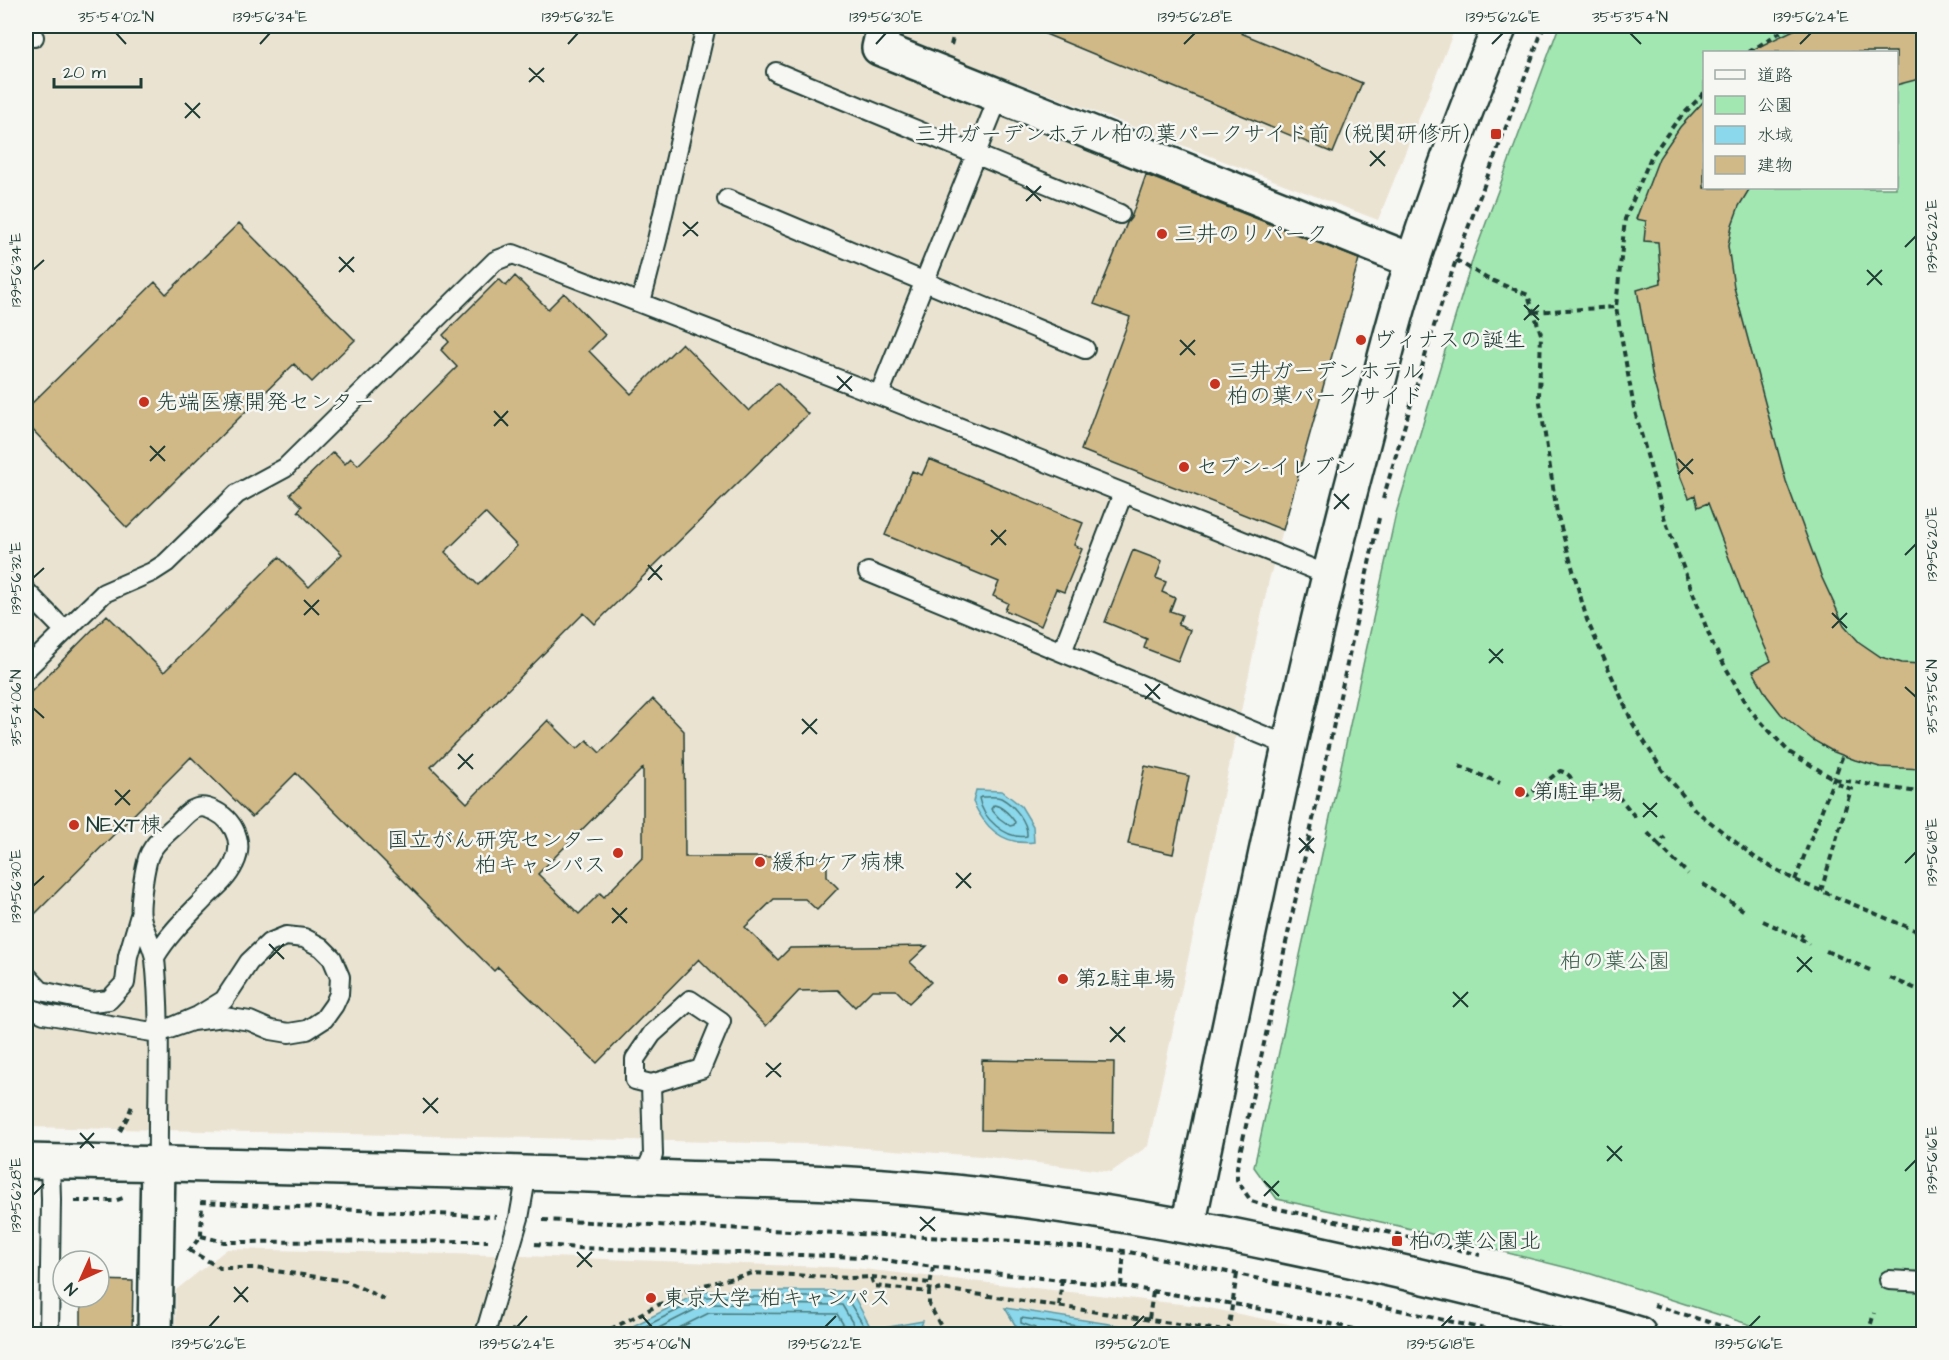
<svg xmlns="http://www.w3.org/2000/svg" width="1949" height="1360" font-family="'Architects Daughter','Klee One',sans-serif">
<rect width="100%" height="100%" fill="#f6f6f2"/>
<filter id="ink" filterUnits="userSpaceOnUse"><feTurbulence type="fractalNoise" baseFrequency=".0167" numOctaves="2"/><feDisplacementMap in="SourceGraphic" scale="12" xChannelSelector="R" yChannelSelector="G"/><feConvolveMatrix kernelMatrix="1 2 1 2 8 2 1 2 1" color-interpolation-filters="sRGB"/></filter>
<g filter="url(#ink)">
<path fill="#ebe3d2" d="M26,26H870L862,56L1147,173L1359,257L1269,580L1148,1146L1111,1172L980,1156L809,1144L26,1127Z
M901,26H1456L1378,220L898,37Z
M227,1249L493,1255L853,1268L1199,1306L1338,1334H175L176,1290Z"/>
<path fill="#a2e6b1" stroke="#609272" stroke-width="1.5" fill-rule="evenodd" d="M1559,26H1923V1334H1779L1588,1273L1399,1226L1277,1199L1254,1167L1396,513L1473,258ZM1704,52H1896V188H1704Z"/>
<path fill="#8bd7eb" stroke="#6099a2" stroke-width="1.5" d="M976,790L1002,791L1021,806L1033,826L1034,842C1003,846 985,828 973,802Z
M703,1291H851L872,1330L923,1321L918,1334H617Z
M1005,1308L1174,1334H1042L1017,1328Z"/>
<g fill="none" stroke-linecap="round" stroke-linejoin="round">
<path stroke="#4a7b7d" stroke-width="1.5" d="M982,797C988,797 996,796 1001,798C1014,805 1028,822 1027,836C1006,840 982,818 979,798Z
M994,805C1003,806 1010,815 1015,822L1014,825L1010,826L999,818L991,809Z
M630,1334L704,1297H846L869,1334
M647,1334L706,1304L842,1305L859,1334
M667,1334L709,1313L837,1314L849,1334
M1037,1334L1035,1328L1021,1323V1318L1135,1334"/>
</g>
<path fill="#d1b887" stroke="#1f3d34" stroke-width="1.5" fill-rule="evenodd" d="M1026,26H1244L1241,33L1362,83L1333,153Z
M1802,26H1923V78L1896,85V52H1748Z
M1704,101V188H1750L1739,206L1732,225L1728,246L1734,287L1786,481L1822,578L1844,625L1859,642L1881,657L1902,663L1923,664V769L1880,767L1855,760L1834,752L1813,740L1781,714L1767,696L1753,671L1771,661L1746,603L1708,503L1698,507L1695,495L1689,498L1677,468L1653,379L1637,290L1661,283L1658,242L1644,241L1646,221L1636,219L1659,158L1680,127Z
M1146,175L1359,259L1283,530L1081,450L1130,317L1094,304L1127,223L1131,218Z
M239,223L355,340L312,382L294,364L127,528L26,423V409L155,282L166,294Z
M515,276L548,309L564,293L605,335L589,351L631,394L682,343L749,411L777,383L808,414L595,624L584,613L431,767L467,803L548,720L577,749L587,740L600,753L653,699L684,731L685,857H827V877L838,888L817,910L805,899H774L745,927L778,960L790,948L927,946L910,962L931,982L909,1003L896,990H872L855,1007L838,990L799,991L766,1026L699,959L597,1063L498,967L494,971L296,773L252,817L191,757L26,923V697L107,615L164,672L279,557L309,587L342,554L298,511L302,506L290,494L333,452L345,464L351,458L358,465L457,367L441,350L449,342L443,335L499,279L506,286ZM485,513L517,546L478,585L445,552ZM643,768V857L604,897L600,893L579,914L538,874Z
M929,459L1083,523L1074,545L1082,549L1064,592L1056,589L1041,626L1005,610L1008,603L993,596L999,582L885,535L912,471L922,475Z
M1133,550L1162,561L1156,578L1166,582L1162,592L1175,598L1170,611L1182,615L1178,625L1190,630L1178,661L1144,648L1147,639L1105,622Z
M1145,766L1189,776L1173,854L1128,844Z
M982,1060L1114,1062L1113,1133L981,1130Z
M99,1280L133,1281L132,1335H81V1297H99Z"/>
<g fill="none" stroke-linecap="round" stroke-linejoin="round">
<defs>
<path id="service" d="M26,33L34,37
M776,72L1120,214
M727,199L1085,349
M641,302L657,240L706,26
M879,395L999,96
M868,572L1289,746
M26,591L65,631
M1062,652L1123,493
M26,669L104,593L152,572L166,563L237,494L285,468L495,261L513,254L861,388L1328,575
M155,957C169,933 189,915 208,895C218,886 228,877 234,864C246,840 231,815 207,808C194,804 185,816 177,824C165,835 150,846 147,862C144,873 139,907 141,916C143,931 153,944 155,959C162,1026 157,1096 158,1164
M26,975L41,991L92,1002L109,1000L125,983L128,956L140,915
M690,1000L721,1021L701,1069L651,1084L635,1080V1059L652,1034Z
M26,1006L44,1014L158,1033L192,1021L224,1017L250,1021L271,1030L289,1033L307,1030L324,1019L334,1005L339,994L340,977L332,958L321,947L304,938L286,936L269,943L249,962L224,1000L198,1016L158,1033
M643,1177L653,1155L651,1084
M1889,1280L1924,1282
M49,1334L51,1200L50,1162
M485,1334L519,1218L527,1173"/>
<path id="minor" d="M884,26L879,48L1413,261
M155,1334L158,1164"/>
<path id="tertiary" d="M26,1161C222,1165 418,1169 615,1176C721,1180 828,1180 934,1190C1072,1203 1210,1229 1345,1259C1444,1281 1542,1304 1639,1334
M1188,1226C1241,973 1290,720 1356,470C1375,400 1390,328 1413,260C1439,181 1468,102 1500,26"/>
</defs>
<use href="#service" stroke="#1f3d34" stroke-width="22"/>
<use href="#minor" stroke="#1f3d34" stroke-width="38"/>
<use href="#tertiary" stroke="#1f3d34" stroke-width="38"/>
<path stroke="#1f3d34" stroke-width="4" stroke-dasharray="6 4.5" stroke-linecap="butt" d="M951,45L956,26
M1749,52L1790,26
M1704,93L1676,122L1651,157L1625,219L1616,307L1634,408L1665,520L1713,645L1750,710L1789,752L1834,779L1924,793
M1456,260L1486,278L1528,295L1541,334L1539,396L1557,513L1587,620L1633,724L1663,771L1695,810L1757,859L1795,880L1924,934
M1534,312L1616,307
M1383,499L1434,326L1456,260L1544,26
M1379,518L1240,1153L1237,1167V1180L1251,1201L1274,1208L1397,1234L1480,1255
M1459,766L1500,783
M1524,793L1528,795L1560,771C1571,774 1574,779 1570,790L1572,791
M1588,798L1591,799L1596,787L1600,785C1617,791 1625,805 1636,818
M1648,833L1658,844L1665,837
M1658,844L1688,874
M1795,880L1843,755
M1703,884L1746,912
M1821,891L1851,789L1833,782
M1763,921L1800,938L1803,934
M1800,938L1809,944
M1826,951L1872,971
M1890,978L1924,992
M120,1131L128,1116L133,1103
M75,1201H114L126,1197
M543,1220L1017,1241L1124,1251L1237,1274L1507,1334
M201,1236L224,1242L488,1241
M535,1244L578,1248L863,1257L933,1267L1121,1286L1124,1251
M189,1250L220,1268H254L346,1281L388,1301
M188,1252L201,1236L202,1202L496,1217
M871,1277L930,1283
M1121,1286L1246,1306L1378,1334
M1654,1305L1747,1334
M1059,1306L1062,1279
M1149,1319L1153,1292
M511,1330L525,1334
M1228,1332L1237,1274
M601,1334L692,1288L753,1273L849,1278L871,1277L874,1286L929,1292L933,1267
M945,1334L929,1304V1292L942,1289L1245,1334
M1868,1334L1874,1313"/>
<use href="#service" stroke="#f6f6f2" stroke-width="18"/>
<use href="#minor" stroke="#f6f6f2" stroke-width="33"/>
<use href="#tertiary" stroke="#f6f6f2" stroke-width="33"/>
</g>
</g>
<path fill="none" stroke="#1f3d34" stroke-width="2" d="M116,33L126,44M1630,33L1641,44M260,44L270,33M568,44L578,33M876,44L886,33M1184,44L1195,33M1492,44L1503,33M1800,44L1811,33M529,68L544,82M529,82L544,68M185,103L200,118M185,118L200,103M1370,151L1385,166M1370,166L1385,151M1026,186L1041,201M1026,201L1041,186M683,222L698,236M683,236L698,222M1905,247L1916,236M339,257L354,272M33,270L44,260M1867,270L1882,285M339,272L354,257M1867,285L1882,270M1524,305L1539,320M1524,320L1539,305M1180,340L1195,355M1180,355L1195,340M837,376L852,391M837,391L852,376M494,411L508,426M494,426L508,411M150,446L165,461M1678,459L1693,474M150,461L165,446M1678,474L1693,459M1334,494L1349,509M1334,509L1349,494M991,530L1006,545M991,545L1006,530M1905,555L1916,544M648,565L662,580M33,578L44,568M648,580L662,565M304,600L319,615M1832,613L1847,628M304,615L319,600M1832,628L1847,613M1489,649L1503,663M1489,663L1503,649M1145,684L1160,699M1905,687L1916,697M1145,699L1160,684M33,708L44,718M802,719L817,734M802,734L817,719M458,754L473,769M458,769L473,754M115,790L130,805M1643,803L1657,817M115,805L130,790M1643,817L1657,803M1299,838L1314,853M1299,853L1314,838M1905,863L1916,852M956,873L971,888M33,886L44,876M956,888L971,873M612,908L627,923M612,923L627,908M269,944L284,959M1797,957L1812,972M269,959L284,944M1797,972L1812,957M1453,992L1468,1007M1453,1007L1468,992M1110,1027L1125,1042M1110,1042L1125,1027M766,1063L781,1077M766,1077L781,1063M423,1098L438,1113M423,1113L438,1098M80,1133L94,1148M1607,1146L1622,1161M80,1148L94,1133M1607,1161L1622,1146M1905,1171L1916,1160M1264,1181L1279,1196M33,1195L44,1184M1264,1196L1279,1181M920,1217L935,1231M920,1231L935,1217M577,1252L592,1267M577,1267L592,1252M234,1287L248,1302M234,1302L248,1287M642,1316L652,1327M209,1327L219,1316M517,1327L527,1316M825,1327L836,1316M1133,1327L1144,1316M1441,1327L1452,1316M1749,1327L1760,1316"/>
<g fill="#c8321e" stroke="#f6f6f2" stroke-width="2">
<rect x="1490" y="128" width="12" height="12" rx="3"/>
<circle cx="1162" cy="234" r="6"/>
<circle cx="1361" cy="340" r="6"/>
<circle cx="1215" cy="384" r="6"/>
<circle cx="144" cy="402" r="6"/>
<circle cx="1184" cy="467" r="6"/>
<circle cx="1520" cy="792" r="6"/>
<circle cx="74" cy="825" r="6"/>
<circle cx="618" cy="853" r="6"/>
<circle cx="760" cy="862" r="6"/>
<circle cx="1063" cy="979" r="6"/>
<rect x="1391" y="1235" width="12" height="12" rx="3"/>
<circle cx="651" cy="1298" r="6"/>
</g>
<g text-anchor="middle" dominant-baseline="central" stroke-width="5" stroke-linejoin="round" paint-order="stroke">
<g font-size="22" fill="#1f3d34" stroke="#f6f6f2" text-anchor="start">
<text x="1484" y="134" text-anchor="end">三井ガーデンホテル柏の葉パークサイド前（税関研修所）</text>
<text x="1174" y="234">三井のリパーク</text>
<text x="1373" y="340">ヴィナスの誕生</text>
<text x="1227" y="371">三井ガーデンホテル<tspan x="1227" dy="25">柏の葉パークサイド</tspan></text>
<text x="156" y="402">先端医療開発センター</text>
<text x="1196" y="467">セブン-イレブン</text>
<text x="1532" y="792">第1駐車場</text>
<text x="86" y="825">NEXT棟</text>
<text x="606" y="840" text-anchor="end">国立がん研究センター<tspan x="606" dy="25">柏キャンパス</tspan></text>
<text x="772" y="862">緩和ケア病棟</text>
<text x="1075" y="979">第2駐車場</text>
<text x="1409" y="1241">柏の葉公園北</text>
<text x="663" y="1298">東京大学 柏キャンパス</text>
</g>
<g font-size="22" fill="#395f4d" stroke="#f6f6f2">
<text x="1615" y="961">柏の葉公園</text>
</g>
</g>
<rect width="1949" height="1360" fill="none" stroke="#f6f6f2" stroke-width="66"/>
<rect x="1703" y="51" width="195" height="138" fill="#f6f6f2" stroke="#a0aca6" stroke-width="1.5"/>
<rect x="1715" y="70" width="30" height="9" fill="#f6f6f2" stroke="#a0aca6" stroke-width="1.5"/>
<text x="1757" y="81" font-size="18" fill="#1f3d34">道路</text>
<rect x="1715" y="96" width="30" height="18" fill="#a2e6b1" stroke="#a0aca6" stroke-width="1.5"/>
<text x="1757" y="111" font-size="18" fill="#1f3d34">公園</text>
<rect x="1715" y="126" width="30" height="18" fill="#8bd7eb" stroke="#a0aca6" stroke-width="1.5"/>
<text x="1757" y="141" font-size="18" fill="#1f3d34">水域</text>
<rect x="1715" y="156" width="30" height="18" fill="#d1b887" stroke="#a0aca6" stroke-width="1.5"/>
<text x="1757" y="171" font-size="18" fill="#1f3d34">建物</text>
<g transform="translate(81 1279) rotate(225)"><circle r="28" fill="#f6f6f2" stroke="#a0aca6" stroke-width="1.5"/>
<path d="M0-4.5L10 22L0 15L-10 22Z" fill="#c8321e"/>
<text y="-9" font-size="16" font-weight="bold" text-anchor="middle" fill="#1f3d34">N</text>
</g>
<path d="M54 78v9h87v-9" fill="none" stroke="#1f3d34" stroke-width="3"/>
<text x="63" y="78" font-size="18" fill="#1f3d34" stroke="#f6f6f2" stroke-width="4.5" paint-order="stroke">20 m</text>
<rect x="33" y="33" width="1883" height="1294" fill="none" stroke="#1f3d34" stroke-width="2"/>
<g font-size="15" text-anchor="middle" fill="#1f3d34">
<text x="116" y="22">35°54'02"N</text>
<text x="270" y="22">139°56'34"E</text>
<text x="578" y="22">139°56'32"E</text>
<text x="886" y="22">139°56'30"E</text>
<text x="1195" y="22">139°56'28"E</text>
<text x="1503" y="22">139°56'26"E</text>
<text x="1630" y="22">35°53'54"N</text>
<text x="1811" y="22">139°56'24"E</text>
<text transform="translate(1932 236) rotate(-90)" y="5">139°56'22"E</text>
<text transform="translate(16 270) rotate(-90)" y="5">139°56'34"E</text>
<text transform="translate(1932 544) rotate(-90)" y="5">139°56'20"E</text>
<text transform="translate(16 578) rotate(-90)" y="5">139°56'32"E</text>
<text transform="translate(1932 697) rotate(-90)" y="5">35°53'56"N</text>
<text transform="translate(16 708) rotate(-90)" y="5">35°54'06"N</text>
<text transform="translate(1932 852) rotate(-90)" y="5">139°56'18"E</text>
<text transform="translate(16 886) rotate(-90)" y="5">139°56'30"E</text>
<text transform="translate(1932 1160) rotate(-90)" y="5">139°56'16"E</text>
<text transform="translate(16 1195) rotate(-90)" y="5">139°56'28"E</text>
<text x="209" y="1349">139°56'26"E</text>
<text x="517" y="1349">139°56'24"E</text>
<text x="652" y="1349">35°54'06"N</text>
<text x="825" y="1349">139°56'22"E</text>
<text x="1133" y="1349">139°56'20"E</text>
<text x="1441" y="1349">139°56'18"E</text>
<text x="1749" y="1349">139°56'16"E</text>
</g>
</svg>
